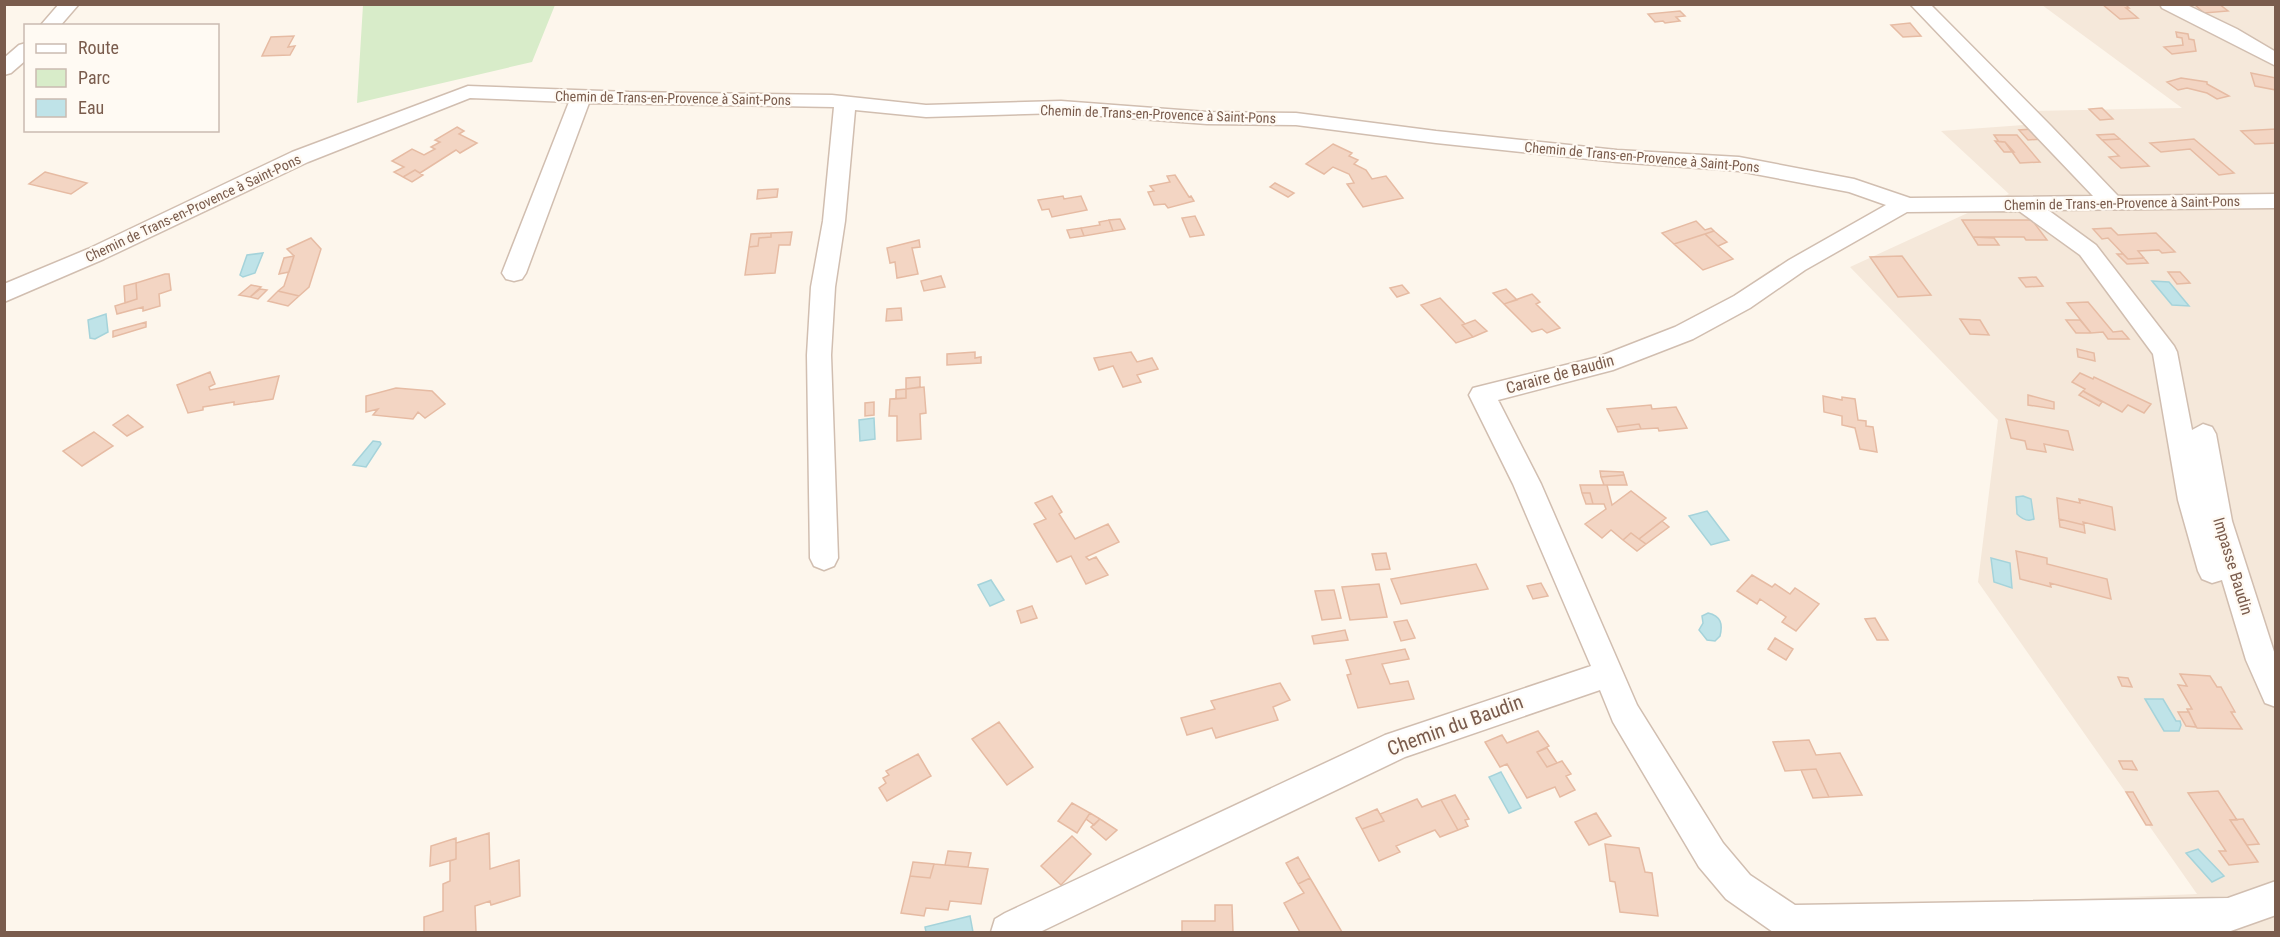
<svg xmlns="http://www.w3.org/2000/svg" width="2280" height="937" font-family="'Roboto Condensed',sans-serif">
<rect width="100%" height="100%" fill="#fdf6ec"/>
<path fill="#f5e8da" d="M2042,5H2275V932H1886L1863,908L2197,894L1978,582L1998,420L1850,267L2009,194L1941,131L2037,124L2029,111L2182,108Z"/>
<path fill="#d8ecc9" d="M363,5V4L555,5L532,62L357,103Z"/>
<path fill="#bfe3e8" stroke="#a5d3da" stroke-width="1.5" d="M263,253L255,273L243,277L240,275L247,255Z
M2152,281L2169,282L2189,306L2172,305Z
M106,314L108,332L95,339L90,338L88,320Z
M874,418L875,439L860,441L859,420Z
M373,441L380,442L381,444L366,467L353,465Z
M2023,496L2031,499L2034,519C2028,522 2022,519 2017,514L2016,497Z
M1707,511L1729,540L1711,545L1689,516Z
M1991,558L2010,563L2012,588L1994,582Z
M991,580L1004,600L990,606L978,585Z
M1708,613C1721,616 1723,624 1720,636L1715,641L1707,640L1699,630L1703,623L1702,616Z
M2145,699H2163L2176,721H2180L2181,725L2179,731H2164Z
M1501,772L1521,808L1509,813L1489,777Z
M2198,849L2224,876L2212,882L2186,853Z
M970,916L973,932H926L925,927Z"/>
<path fill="#f3d5c3" stroke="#e6bba3" stroke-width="1.5" d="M2102,4H2125L2129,8H2126L2138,18L2120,19Z
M2194,4H2219L2228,11L2204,13Z
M1680,11L1685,16L1676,17L1680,21L1665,23L1663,21L1655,22L1648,14Z
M1910,23L1921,36L1903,37L1891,25Z
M2176,32L2188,34L2189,39L2194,40L2196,51L2172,54L2164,47L2183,45L2182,38L2177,37Z
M294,36L288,47L295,46L290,55L262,56L271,37Z
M2251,73L2276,78V90L2255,86Z
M2181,78L2207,82V84L2229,96L2217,99L2207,93L2187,88L2178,90L2167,82Z
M2102,108L2113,119L2100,120L2089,109Z
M457,127L464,131L459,134L477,143L460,153L456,150L420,173L415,170L403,177L394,172L404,167L392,161L412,149L424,155L435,149L431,147L440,142L435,140Z
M2033,129L2043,139L2028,140L2019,130Z
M2276,129V143L2255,144L2241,131Z
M2114,134L2120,139L2102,140L2097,135Z
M1994,135H2017L2040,162L2020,163L2005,142H1999Z
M2120,139L2149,166L2121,168L2109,157L2119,156L2102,140Z
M2194,139L2234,173L2219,175L2190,149L2161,152L2150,143Z
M1995,141L2005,142L2014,152H2004Z
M1333,144L1352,153L1349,156L1358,160L1354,164L1366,170L1372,179L1386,176L1403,198L1363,207L1347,184L1354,183L1349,174L1333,167L1324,174L1306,164Z
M415,170L423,175L412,182L403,177Z
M45,172L87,183L71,194L29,184Z
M1175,175L1189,197L1191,196L1194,201L1168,208L1165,204L1154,205L1148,192L1154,191L1150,186L1170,182L1167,176Z
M1275,183L1294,193L1288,197L1270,187Z
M778,189L777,197L757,199L758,190Z
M1063,196L1064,199L1081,196L1087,210L1052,217L1049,209L1042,210L1038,200Z
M1195,216L1204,235L1190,237L1182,218Z
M1120,219L1125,229L1113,231L1109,220Z
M1109,220L1113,231L1084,236L1081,228L1100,225L1099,222Z
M1962,220H2032L2047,240H2026L2024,237H1973Z
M1696,221L1705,230L1711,228L1714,231L1674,244L1662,233Z
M1081,228L1084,236L1070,238L1067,230Z
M2111,228L2118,235L2156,233L2175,252L2162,253L2159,250L2138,251L2144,258L2128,259L2108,238L2102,239L2093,229Z
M1714,231L1727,242L1718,246L1705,234Z
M792,232L790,245H779L775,273L745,275L749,247L758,246L759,238L771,237V233Z
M771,233V237L759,238L758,246L749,247L751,234Z
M1705,234L1718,246L1733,259L1703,270L1674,244Z
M1973,237L1994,238L1999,245H1978Z
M311,238L321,249L309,287L299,296L278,291L284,286L294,256L287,249Z
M919,240L920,247L912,248L918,274L897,278L895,262L890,263L887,248Z
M2117,254H2123L2128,259L2144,258L2148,263L2127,264Z
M294,256L289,272L279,274L284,258Z
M1902,256L1931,295L1898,297L1870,257Z
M2168,272H2180L2190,283L2177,284Z
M165,274H169L171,290L159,294L160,306L143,311V307L117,314L115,306L137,299L136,283Z
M941,276L945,287L924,291L921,281Z
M2036,277L2043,286L2026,287L2019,278Z
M136,283L137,299L125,303L124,286Z
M251,285L261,287L250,297L239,295Z
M1402,285L1409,293L1397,297L1390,288Z
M260,289L267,290L258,299L250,297Z
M1506,289L1517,300L1504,304L1493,293Z
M278,291L299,296L288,306L268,301Z
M1532,294L1540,302L1536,304L1560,328L1547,333L1542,329L1532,332L1504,304Z
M1440,298L1465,324L1462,325L1473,337L1456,343L1421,305Z
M2088,302L2113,332L2122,331L2129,339H2108L2103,332L2091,333L2067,303Z
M901,308L902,320L886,321L887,309Z
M1960,319L1980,320L1989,335L1970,334Z
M1475,320L1487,331L1473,337L1462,325Z
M2066,320H2080L2091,333H2076Z
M146,322V327L113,337V331Z
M2077,349L2094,353L2095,361L2078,357Z
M975,352V358L981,357V363L947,365V354Z
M1131,352L1137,362L1152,358L1158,369L1137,375L1141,382L1123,387L1113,366L1099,370L1094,358Z
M210,372L215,384L209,387L210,390L279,376L273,399L234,405V402L203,407V410L188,413L177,385Z
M2080,373L2093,379L2094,377L2151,404L2144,413L2128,405L2122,412L2083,391L2085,389L2072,382Z
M920,377V387L906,389V378Z
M924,387L926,413L920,414L921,439L897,441V416H889L890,399L906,398V389Z
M396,388L432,391L445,404L425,418L418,412L413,419L373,415L378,409L366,412V396Z
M906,389V398L896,399V390Z
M2083,391L2102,402L2099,406L2079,395Z
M2028,395L2054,402V409L2028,405Z
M1823,396L1842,400V397L1855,399L1858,420L1866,421V426L1873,427L1877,452L1860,449L1855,428L1842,425V416L1824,412Z
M874,402V415L865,416V403Z
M1651,405L1652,409L1676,407L1687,428L1659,431L1658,428L1641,429L1639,424L1616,427L1607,409Z
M128,415L143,427L127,436L113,425Z
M2006,419L2068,431L2073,450L2044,444L2046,452L2027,449L2025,441L2011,438Z
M1639,424L1641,429L1618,432L1616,427Z
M94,432L113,446L82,466L63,451Z
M1600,471L1623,472L1624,475L1601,477Z
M1624,475L1627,485H1604L1601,477Z
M1580,485H1607L1612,505L1631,491L1666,518L1639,539L1631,533L1623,540L1611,530L1602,538L1585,524L1606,509L1604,504H1593L1590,493H1582Z
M1582,493H1590L1593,504H1586Z
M1052,496L1062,512L1059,514L1075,539L1108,524L1119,542L1086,557L1089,560L1096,557L1108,575L1086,584L1071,556L1057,562L1034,524L1046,519L1035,503Z
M2057,498L2080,503L2079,499L2112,507L2115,530L2083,522L2084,525L2059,519Z
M2059,519L2084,525L2085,533L2060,527Z
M1662,521L1669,527L1646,544L1639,539Z
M1631,533L1639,539L1646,544L1637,551L1623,540Z
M2016,551L2047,558V564L2107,579L2111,599L2050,583L2051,587L2020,579Z
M1386,553L1390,569L1376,570L1372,554Z
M1476,564L1488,589L1401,604L1391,579Z
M1752,575L1772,587L1775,584L1790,594L1795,588L1819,604L1796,631L1782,622L1786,617L1760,599L1757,604L1737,591Z
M1541,583L1548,596L1533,599L1527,586Z
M1379,584L1387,617L1350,620L1342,587Z
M1334,590L1341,618L1322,620L1315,591Z
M1032,606L1037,618L1021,623L1017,611Z
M1875,618L1888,640H1877L1865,619Z
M1407,620L1415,638L1401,641L1394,622Z
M1345,630L1348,640L1314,644L1312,636Z
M1775,638L1793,649L1786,660L1768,649Z
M1405,649L1409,659L1382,664L1390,684L1408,681L1414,699L1358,708L1347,675L1351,674L1346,660Z
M2180,674L2210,676L2217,687H2221L2235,712H2231L2242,729L2197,728L2187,709H2192L2178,685L2187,686Z
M2118,677L2128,678L2132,687L2122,686Z
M1280,683L1290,700L1273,707L1278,720L1216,738L1212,728L1187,735L1181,718L1215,709L1211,701Z
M2178,712H2189L2196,727L2186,726Z
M999,722L1033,767L1007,785L972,739Z
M1538,731L1549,746L1537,752L1547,767L1562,761L1571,774L1566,776L1575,790L1560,797L1555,787L1527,798L1507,764L1500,767L1485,742L1502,735L1507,743Z
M1809,740L1816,755L1840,753L1862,795L1829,797L1816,769L1785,771L1773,742Z
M1547,748L1557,763L1547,767L1537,752Z
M918,754L931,776L887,801L879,788L886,783L883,778L889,775L886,771Z
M2119,761H2132L2137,770L2123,769Z
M1816,769L1829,797L1813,798L1801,770Z
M2218,791L2237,820H2230L2258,862L2229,865L2219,851H2226L2188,793Z
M2126,792H2133L2152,825H2146Z
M1455,795L1469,819L1465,820L1468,826L1458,830L1441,800Z
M1417,799L1422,807L1441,800L1458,830L1440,837L1435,830L1396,846L1400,852L1379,861L1362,829L1384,821L1380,814Z
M1072,803L1090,813L1077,833L1058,821Z
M1377,809L1384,821L1362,829L1356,818Z
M1090,813L1100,819L1094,825L1086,819Z
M1596,813L1611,836L1589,845L1575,822Z
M1100,819L1117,830L1106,840L1091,827Z
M2243,819L2259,844L2247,845L2230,820Z
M489,833L490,869L519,860L520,896L491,905L490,901L475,906L476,932H424V917L443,911V884L450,881V861L456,859V843Z
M1072,836L1091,854L1061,885L1041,866Z
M456,838V859L430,866L431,846Z
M1605,844L1639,848L1645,872L1652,873L1658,916L1620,912L1615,882L1610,881Z
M948,851L971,853L968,867L945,865Z
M1298,857L1310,878L1298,884L1286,863Z
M913,862L934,864L930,878L910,876Z
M934,864L988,869L981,904L950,901L948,910L926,908L924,916L901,913L910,876L930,878Z
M1310,878L1342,932H1300L1284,903L1304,893L1298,884Z
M1215,905H1232L1233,932H1182V921H1215Z"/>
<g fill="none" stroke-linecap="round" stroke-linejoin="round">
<defs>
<path id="minor" d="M59,4H79L60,26H40Z
M1910,4H1930L2051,126L2118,196L2276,194V208L2048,210L2096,245L2174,346L2177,352L2192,430L2203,424L2212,427L2216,434L2232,521L2276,658V707L2265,703L2246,660L2222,580L2212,583L2202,579L2198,571L2178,500L2153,354L2080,255L2019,211L1907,212L1805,270L1750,308L1693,339L1613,370L1498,400L1541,484L1637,705L1723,843L1750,875L1795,905L2228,898L2276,881V915L2228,932H1773L1726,899L1699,867L1613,722L1600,690L1405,757L1040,932H991L995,919L1005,913L1385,735L1591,666L1513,484L1469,395L1473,388L1598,357L1675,327L1734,296L1789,260L1886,205L1849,192L1739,171L1617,162L1436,143L1296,125L1207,124L1061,113L926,117L855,110L845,221L835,287L831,355L838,558L834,566L824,570L814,566L810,558L807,355L811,287L823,221L834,107L589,103L526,273L522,279L514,281L506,279L502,273L569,102L470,98L308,162L104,259L4,302V284L88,249L292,152L468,86L629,92L832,95L926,105L1061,101L1207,112L1296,113L1436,131L1617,150L1739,157L1854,179L1910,198L2093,196Z
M2160,4H2185L2237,29L2276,52V66L2162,8Z
M26,43V60L11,73L4,75V58L19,45Z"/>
</defs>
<use href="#minor" stroke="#d1beb0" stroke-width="3"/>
<use href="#minor" fill="#fff" fill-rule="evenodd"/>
</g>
<g text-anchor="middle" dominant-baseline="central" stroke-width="4.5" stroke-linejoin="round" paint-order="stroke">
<g font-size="14" fill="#7a5c4d" stroke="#fffaf3">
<text transform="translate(673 98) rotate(1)">Chemin de Trans-en-Provence à Saint-Pons</text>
<text transform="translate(1158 114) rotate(2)">Chemin de Trans-en-Provence à Saint-Pons</text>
<text transform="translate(1642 157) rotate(5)">Chemin de Trans-en-Provence à Saint-Pons</text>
<text transform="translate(2122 203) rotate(-1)">Chemin de Trans-en-Provence à Saint-Pons</text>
<text transform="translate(193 208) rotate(-25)">Chemin de Trans-en-Provence à Saint-Pons</text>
</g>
<g font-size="16" fill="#7a5c4d" stroke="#fffaf3">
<text transform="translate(1560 374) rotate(-15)">Caraire de Baudin</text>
<text transform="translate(2233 566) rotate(73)">Impasse Baudin</text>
</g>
<g font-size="20" fill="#7a5c4d" stroke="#fffaf3">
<text transform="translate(1455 725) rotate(-20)">Chemin du Baudin</text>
</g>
</g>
<rect width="2280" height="937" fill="none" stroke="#7a5c4d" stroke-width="12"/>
<rect x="24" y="24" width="195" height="108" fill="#fffaf3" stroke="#cabbb1" stroke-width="1.5"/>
<rect x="36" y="44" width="30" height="9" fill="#ffffff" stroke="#cabbb1" stroke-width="1.5"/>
<text x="78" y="54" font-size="18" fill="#7a5c4d">Route</text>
<rect x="36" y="69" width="30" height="18" fill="#d8ecc9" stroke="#cabbb1" stroke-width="1.5"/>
<text x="78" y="84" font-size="18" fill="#7a5c4d">Parc</text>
<rect x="36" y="99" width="30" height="18" fill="#bfe3e8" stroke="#cabbb1" stroke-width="1.5"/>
<text x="78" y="114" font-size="18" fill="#7a5c4d">Eau</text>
</svg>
